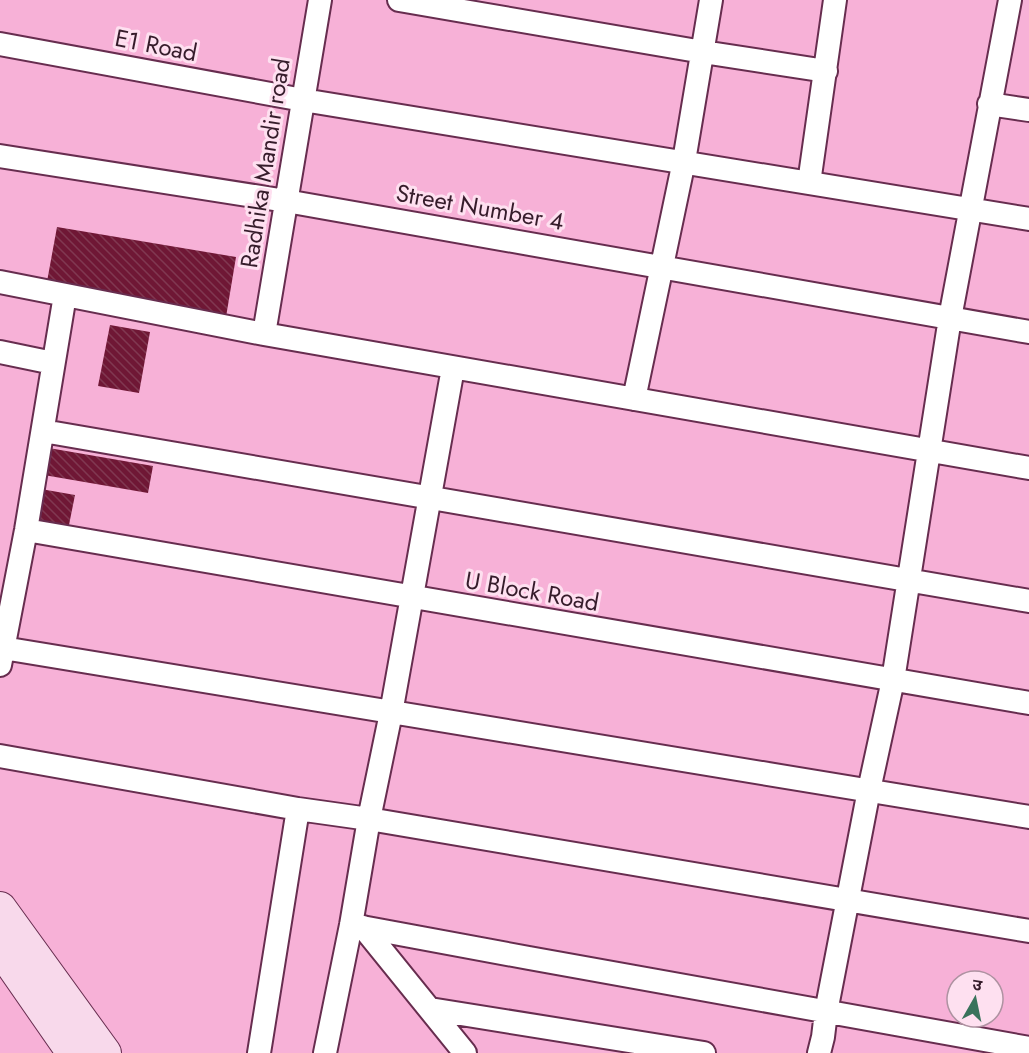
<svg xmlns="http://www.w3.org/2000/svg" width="1029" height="1053" font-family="Jost,'Noto Sans Devanagari',sans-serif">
<defs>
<pattern id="building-back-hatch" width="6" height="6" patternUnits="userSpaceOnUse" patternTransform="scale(1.5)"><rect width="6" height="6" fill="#6f1735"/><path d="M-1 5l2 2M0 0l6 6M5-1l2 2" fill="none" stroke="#803851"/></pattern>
</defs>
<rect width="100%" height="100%" fill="#f7b1d7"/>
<path fill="url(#building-back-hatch)" d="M57,227L236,257L226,317L46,287Z
M110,325L150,332L139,393L98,386Z
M43,447L153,466L148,493L38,474Z
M41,489L75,495L68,530L35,524Z"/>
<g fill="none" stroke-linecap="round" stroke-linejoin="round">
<defs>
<path id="street" d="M399,0L703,52L826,71
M0,44L303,100L1029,219
M989,104L1029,110
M0,156L286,201L1029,332
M809,183L835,0
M0,282L264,334L1029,468
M264,334L320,0
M0,352L53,363
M634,399L684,161L711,0
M43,431L1029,601
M26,530L1029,703
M3,648L1029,817
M0,665L26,530L65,295
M0,756L298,809L369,819L1029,931
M351,925L529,958L1029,1048
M363,927L465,1053
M430,1009L704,1053
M259,1053L298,809
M325,1053L351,925L369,819L391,713L453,368
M819,1053L823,1037L826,1012L869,790L893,680L950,318L1010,0"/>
<path id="secondary" d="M0,908L105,1053
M0,948L73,1053"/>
</defs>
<use href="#street" stroke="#672d4f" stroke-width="26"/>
<use href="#secondary" stroke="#672d4f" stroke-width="34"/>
<use href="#street" stroke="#fff" stroke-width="22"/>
<use href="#secondary" stroke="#f8d9eb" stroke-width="32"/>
</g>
<g text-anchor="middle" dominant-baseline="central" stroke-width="6" stroke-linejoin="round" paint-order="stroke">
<g font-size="24" fill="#361c2b" stroke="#fee0f0">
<text transform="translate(156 45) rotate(11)">E1 Road</text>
<text transform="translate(265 163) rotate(-81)">Radhika Mandir road</text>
<text transform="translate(480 207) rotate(10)">Street Number 4</text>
<text transform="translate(532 591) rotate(10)">U Block Road</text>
</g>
</g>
<g transform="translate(975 999) rotate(9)"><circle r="28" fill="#fee0f0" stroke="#ae92a1" stroke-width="1.5"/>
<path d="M0-4.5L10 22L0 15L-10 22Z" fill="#39735c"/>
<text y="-9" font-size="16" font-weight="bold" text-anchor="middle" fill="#361c2b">उ</text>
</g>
</svg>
